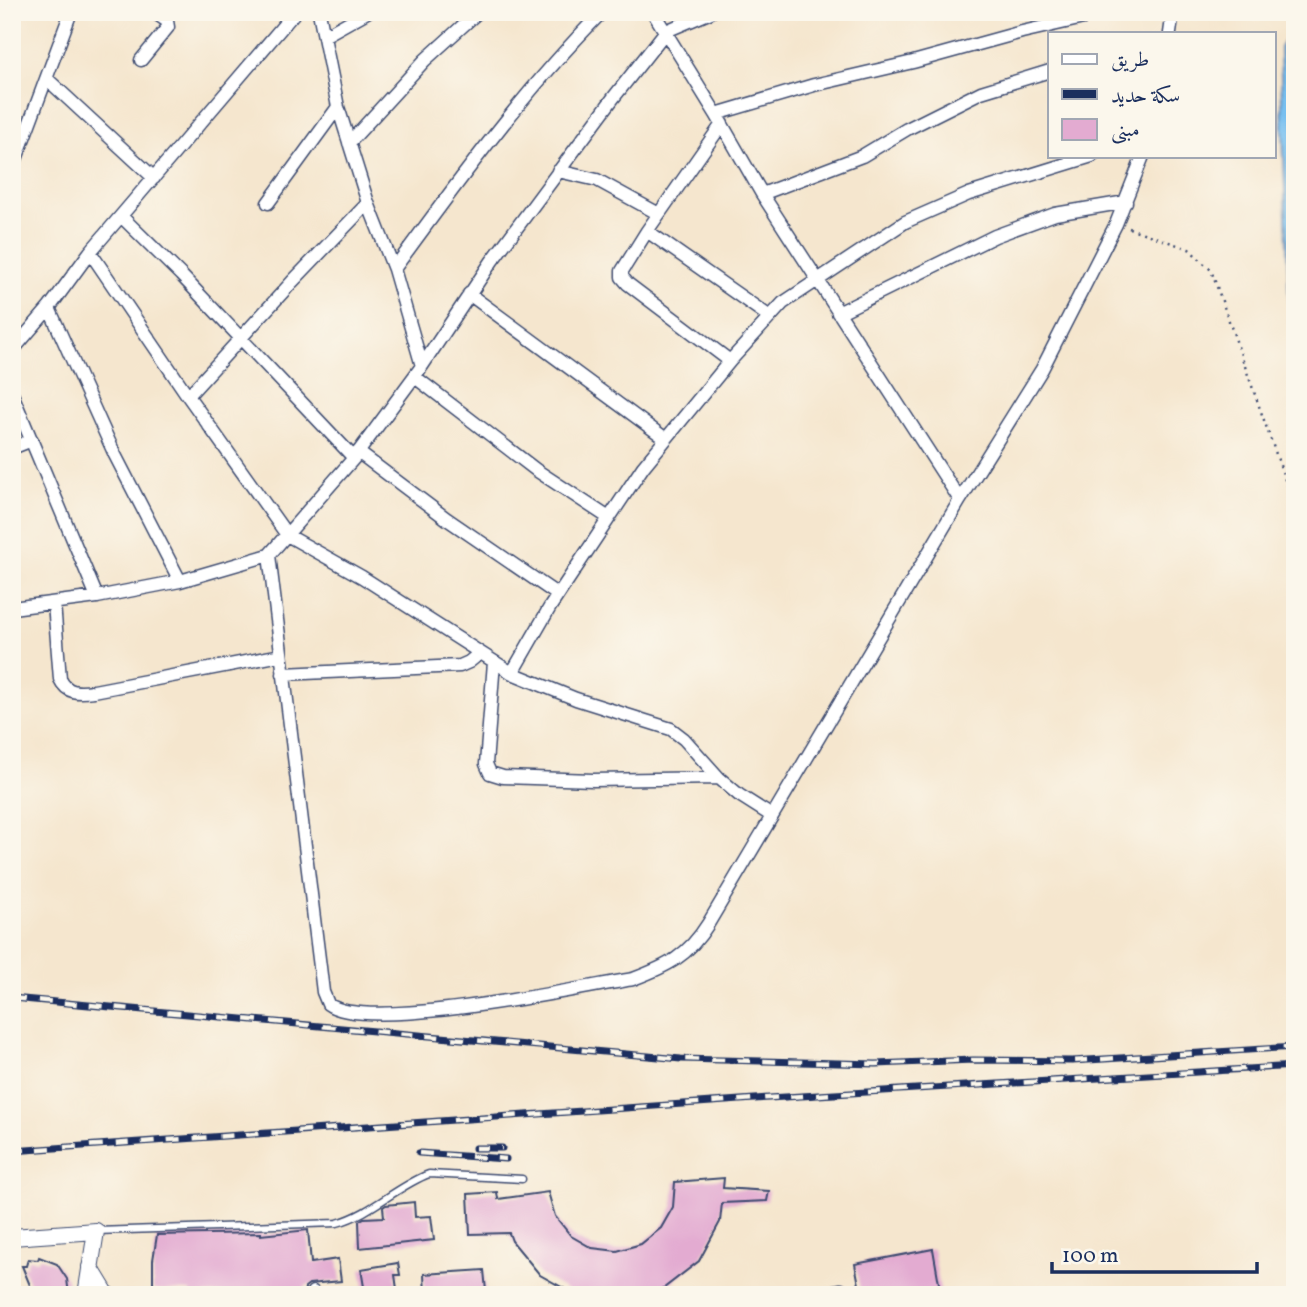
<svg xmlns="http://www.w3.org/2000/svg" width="1307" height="1307" font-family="Vollkorn,Amiri,serif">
<rect width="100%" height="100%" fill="#fbf7ec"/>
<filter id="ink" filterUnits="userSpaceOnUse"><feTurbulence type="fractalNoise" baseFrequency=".0143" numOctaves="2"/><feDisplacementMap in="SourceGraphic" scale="14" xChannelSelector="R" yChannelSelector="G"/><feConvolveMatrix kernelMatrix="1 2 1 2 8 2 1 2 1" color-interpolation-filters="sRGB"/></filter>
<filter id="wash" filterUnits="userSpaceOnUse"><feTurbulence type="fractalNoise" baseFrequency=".00686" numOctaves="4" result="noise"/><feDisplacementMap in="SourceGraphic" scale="28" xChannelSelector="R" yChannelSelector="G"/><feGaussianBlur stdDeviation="1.57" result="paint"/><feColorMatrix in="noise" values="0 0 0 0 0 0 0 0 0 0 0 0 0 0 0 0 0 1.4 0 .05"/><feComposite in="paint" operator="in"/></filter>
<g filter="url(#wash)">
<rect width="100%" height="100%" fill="#f5e6ce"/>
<path fill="#78c0f0" stroke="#4a78a7" stroke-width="2" d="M1295,21V466L1280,48Z"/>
<g id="blocks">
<path fill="#e3abd1" d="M724,1178L723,1188L769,1191L767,1201L722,1203L720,1222L699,1261L664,1288L643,1295H576L540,1275L512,1241L509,1233L470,1234L468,1194L497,1192L498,1199L548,1192L555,1216L571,1236L592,1248L617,1251L641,1244L661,1228L673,1207L675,1182Z
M414,1202L415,1217L431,1216L434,1240L360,1248L359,1221L364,1218L384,1217L383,1207L386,1205Z
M308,1230L311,1263L338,1259L341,1281L309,1284L305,1287L304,1295H225V1293L190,1295V1291L153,1290V1260L157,1235L261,1233V1235Z
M933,1249L941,1295H861L855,1264Z
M39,1257L57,1264L67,1279L69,1295H34L22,1266H26L28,1259L38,1260Z
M398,1263L400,1275H395L397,1289L365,1293L361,1269Z
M484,1270L486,1291L463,1292L464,1295H451V1293L425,1295L424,1274Z"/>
</g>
</g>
<g filter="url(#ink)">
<use href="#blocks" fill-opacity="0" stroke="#3c4a6f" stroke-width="2"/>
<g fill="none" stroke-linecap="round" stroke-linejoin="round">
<defs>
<path id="lane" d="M96,1231L337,1223C371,1214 397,1186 429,1174L522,1179"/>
<path id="street" d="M653,12L716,114L762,194L960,500
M1170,33L1173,12
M324,36L367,12
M141,60L168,27L167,21L154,12
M47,79L154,178
M716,114L814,85L913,62L1022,32L1110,12
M722,124L647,231L622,271V277L628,284L730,361
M349,143L425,60L478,12
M12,170L71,12
M558,171L597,180L659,214
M762,194L862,156L907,129L981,92L1050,71
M268,203L338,107
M121,216L181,275L354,458
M647,231L770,317
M90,252L188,396L287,535L362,577L512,673L550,607L643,467L730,361L783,303L905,222L969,194L1092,156
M394,269C459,180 524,91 602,12
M469,294L666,439
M49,308L115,455L180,581
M838,313L995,236L1055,214L1126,202
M12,351L49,308L90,252L295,12
M422,366L492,261L614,97L666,31L711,12
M415,377L536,470L609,518
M12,394L97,597
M188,396L292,282L368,203
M12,448L32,440
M358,452L447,519L558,595
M269,555L320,967L323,992L328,1004C367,1033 578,988 633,979C668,966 688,956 708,924L960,500L1042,369L1116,224L1143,156
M54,603L60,679C67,694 79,693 94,691L281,655
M12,608L97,597L180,581L269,555L354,458L422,366L394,269L368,203L338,107L319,12
M494,662L486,764L490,773L503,777L593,780L719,778
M512,673L576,699L671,729L684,739L719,778L739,795L772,816
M283,674L460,666L469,662L480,653
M313,1292V1295
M812,1295L841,1290"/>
<path id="secondary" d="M12,1237L96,1231L86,1295
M90,1267L107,1295"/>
</defs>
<use href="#lane" stroke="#3c4a6f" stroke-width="9"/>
<use href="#street" stroke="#3c4a6f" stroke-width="15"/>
<use href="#secondary" stroke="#3c4a6f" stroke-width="18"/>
<path stroke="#3c4a6f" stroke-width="2.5" stroke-dasharray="2 5" stroke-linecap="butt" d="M1129,228L1189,249L1211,270L1295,508"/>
<use href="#lane" stroke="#fff" stroke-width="6"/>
<use href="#street" stroke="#fff" stroke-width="12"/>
<use href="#secondary" stroke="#fff" stroke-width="16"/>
<defs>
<path id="rail" d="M12,998L681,1059L876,1064L973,1060L1072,1061L1295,1047
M475,1148H502
M12,1151L769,1098L1295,1066
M419,1153L506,1159"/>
</defs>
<use href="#rail" stroke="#1b2f5e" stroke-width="7"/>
<use href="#rail" stroke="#fbf7ec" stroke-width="4.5" stroke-dasharray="13" stroke-linecap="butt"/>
</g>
</g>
<rect width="1307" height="1307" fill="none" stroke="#fbf7ec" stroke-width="42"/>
<rect x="1048" y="32" width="228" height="126" fill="#fbf7ec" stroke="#a1a7b3" stroke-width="2"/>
<rect x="1062" y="54" width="35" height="10" fill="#ffffff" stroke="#a1a7b3" stroke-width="2"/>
<text x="1111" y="66" font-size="21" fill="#1b2f5e">طريق</text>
<rect x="1062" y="89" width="35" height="10" fill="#1b2f5e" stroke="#a1a7b3" stroke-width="2"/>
<text x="1111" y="102" font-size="21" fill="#1b2f5e">سكة حديد</text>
<rect x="1062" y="119" width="35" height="21" fill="#e3abd1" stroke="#a1a7b3" stroke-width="2"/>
<text x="1111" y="136" font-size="21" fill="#1b2f5e">مبنى</text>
<path d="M1052 1262v10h205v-10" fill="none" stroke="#1b2f5e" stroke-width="3.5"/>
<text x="1062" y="1262" font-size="21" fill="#1b2f5e" stroke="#fbf7ec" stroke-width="5" paint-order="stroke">100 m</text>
</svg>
